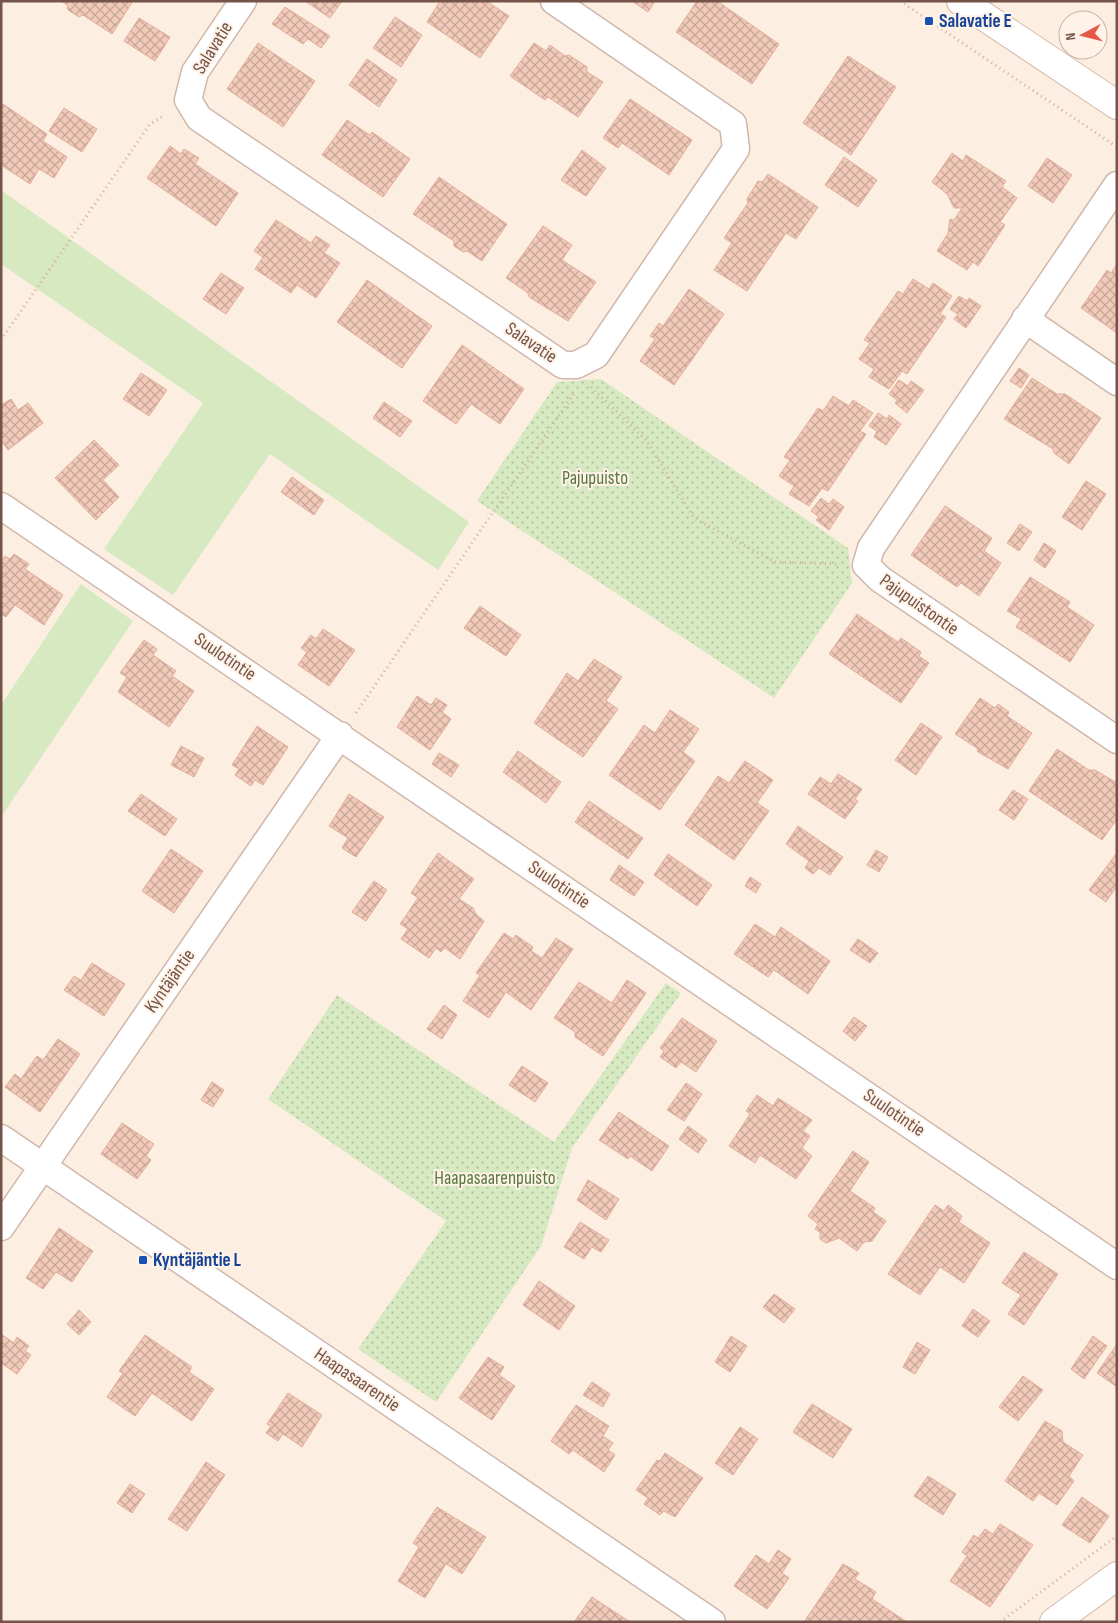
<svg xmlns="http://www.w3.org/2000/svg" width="1118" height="1623" font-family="'Sofia Sans Condensed',sans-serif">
<defs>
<pattern id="park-dots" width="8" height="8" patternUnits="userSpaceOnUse" patternTransform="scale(1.25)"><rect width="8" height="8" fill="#d6e9c1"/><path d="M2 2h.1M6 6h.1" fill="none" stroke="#b2bf9f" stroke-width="1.8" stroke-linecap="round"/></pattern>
<pattern id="building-cross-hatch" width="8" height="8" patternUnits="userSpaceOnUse" patternTransform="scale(1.25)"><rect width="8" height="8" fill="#f1caba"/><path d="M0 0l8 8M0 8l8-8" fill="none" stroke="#c8a799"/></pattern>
</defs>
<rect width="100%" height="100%" fill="#fcefe2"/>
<path fill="#d6e9c1" d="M1,190L469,522L438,570L270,454L173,595L104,549L203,403L1,264Z
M81,584L133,621L1,817V705Z"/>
<path fill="url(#park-dots)" d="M601,379L848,548L852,583L774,698L477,501L557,382Z
M666,983L681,993L572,1148L541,1246L436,1402L358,1349L446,1221L268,1099L337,995L554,1142Z"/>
<path fill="url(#building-cross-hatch)" stroke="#e4ae9a" d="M61,1H133L112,34L83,15L79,17L68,10L67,5Z
M305,1H342L330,18Z
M440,1H486L509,16L480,58L427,22Z
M632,1H655L648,12Z
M697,1H717L779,44L752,84L676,32Z
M285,7L330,36L321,48L308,39L303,44L272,24Z
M395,17L422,35L401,67L373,48Z
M139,18L170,37L155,61L124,41Z
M258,43L315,81L283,127L227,89Z
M534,43L546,51L550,45L565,56L569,55L587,67V72L603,82L578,117L548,97L545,100L510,76Z
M848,56L896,87L851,155L803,123Z
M367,59L397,80L379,107L349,85Z
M630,99L692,140L669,175L622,143L618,148L603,138Z
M3,104L47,134L43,141L67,157L54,178L39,169L30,184L1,165V107Z
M64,108L97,129L82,152L49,131Z
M347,120L370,135L372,132L410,159L383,197L322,155Z
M170,146L181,154L184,149L199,158L195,164L238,193L216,226L147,178Z
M582,150L606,168L586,196L561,180Z
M952,153L963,161L966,155L1006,181L1002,187L1017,198L1000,222L1005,225L978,266L973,262L967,270L937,251L948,233L950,219L954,220L962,208H954L947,194L932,182Z
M844,157L877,180L858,207L825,185Z
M1047,158L1072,175L1053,203L1028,186Z
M768,174L818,207L796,239L786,233L747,291L714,270L732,243L724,238L748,203L747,199L758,181L762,182Z
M439,177L507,224L482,261L467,251L463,252L454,246V241L413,214Z
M276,220L311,243L316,236L330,245L324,253L340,263L316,298L297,285L291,293L255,269L263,257L254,251Z
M543,226L572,245L562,260L596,282L568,321L529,297L528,293L506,278Z
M1117,264V333L1081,308L1107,270L1111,273Z
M221,273L244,288L226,314L203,299Z
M913,279L929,289L933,283L952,296L940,314L946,317L907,374L902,371L889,389L869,377L874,369L859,359L870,343L864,340L898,291L903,294Z
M367,280L432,326L402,368L337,322Z
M689,289L724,314L674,385L640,361L655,339L650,336L659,323L663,326Z
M959,296L967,301L969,298L981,306L966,328L954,319L958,314L950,309Z
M462,345L524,389L500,424L471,404L456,424L423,401Z
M1019,368L1029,375L1021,388L1010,381Z
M141,373L167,390L149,416L123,399Z
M1032,378L1057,394H1065L1101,418L1069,464L1054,453L1053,449L1004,419Z
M899,380L908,386L911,381L924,390L907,413L895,403L897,400L889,394Z
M833,396L849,406L853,400L873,413L860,431L866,434L828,491L822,488L809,506L789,494L794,486L779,476L790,460L784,457L818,408L823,411Z
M11,399L18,410L28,403L43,423L8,450L1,440V405Z
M384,402L412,421L400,437L373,418Z
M878,413L887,419L889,415L901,424L886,445L874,437L877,431L869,426Z
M94,440L119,465L103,480L119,497L96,520L55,478Z
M292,477L324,500L314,515L281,492Z
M1086,481L1106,494L1082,530L1062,517Z
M821,498L829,504L833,499L844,507L829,530L816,520L819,517L811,511Z
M945,506L992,538L984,551L1001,563L979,596L961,583L957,587L911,555Z
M1020,524L1032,532L1019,551L1007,543Z
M1044,543L1056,551L1045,568L1034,560Z
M14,554L29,564L25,569L63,595L44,625L15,605L6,617L1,614V562L5,556L10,559Z
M1030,577L1070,602L1067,607L1094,625L1070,662L1016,627L1021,619L1007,611Z
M480,606L521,635L506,656L464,628Z
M857,614L898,642L901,638L921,652L919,656L929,663L901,703L829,654Z
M323,629L355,650L329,686L298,665L307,652L301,648L311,635L316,639Z
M144,640L157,649L153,655L176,671L172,676L194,691L169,727L118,692L127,677L120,673Z
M594,659L622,677L606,701L618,709L583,757L534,723L567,673L578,681Z
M417,696L431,705L436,698L447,705L442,712L451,719L430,750L397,727Z
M980,698L995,708L998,704L1009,712L1007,716L1032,733L1008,769L978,752L977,748L955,734Z
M670,710L699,729L683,752L695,761L660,810L609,775L644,725L655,733Z
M921,723L942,737L916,775L895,760Z
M257,726L288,747L263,785L255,780L251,786L235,775L239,769L232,765Z
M181,746L204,758L194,777L171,765Z
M1057,749L1089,770H1095L1117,783V819L1102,840L1029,791Z
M518,751L561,782L546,803L503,772Z
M439,753L459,765L451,777L432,764Z
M745,761L773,780L757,803L769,811L734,860L685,825L718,776L729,783Z
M838,774L862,789L855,799L858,801L845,819L808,794L820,777L831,784Z
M1013,790L1028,799L1014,820L999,810Z
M141,794L177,819L165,836L128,811Z
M349,794L384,817L356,857L342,848L348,838L329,826Z
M589,801L643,838L628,859L575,822Z
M798,826L843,857L830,875L819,868L813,874L805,868L809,861L786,844Z
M171,849L203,871L174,913L142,891Z
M876,850L888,857L879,872L867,865Z
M438,853L474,879L459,899L473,908L476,914L484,921L460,959L445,948L441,952L436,948L429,958L401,939L408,929L400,924L418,898L411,893Z
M668,854L712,885L697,906L654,875Z
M1116,854L1117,886L1106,902L1089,890Z
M619,865L644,882L634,896L610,880Z
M750,877L761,884L756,893L745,886Z
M374,881L387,890L366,921L352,912Z
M755,924L775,937L781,927L830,961L808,994L774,970L768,977L734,954Z
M504,933L513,939L516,935L533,947L531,951L542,958L556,938L573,949L531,1010L506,992L489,1018L463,1001L480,975L476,973Z
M858,939L878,953L870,963L850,950Z
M92,963L125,984L104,1016L64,990L74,976L81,980Z
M627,980L646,993L603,1056L575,1037V1032L554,1018L579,982L612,1003Z
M444,1005L457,1015L442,1039L427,1029Z
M854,1017L867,1026L855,1041L843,1031Z
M682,1018L717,1041L696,1072L681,1062L676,1068L660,1057L664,1051L660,1048Z
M58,1039L80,1054L40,1112L5,1087L15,1074L21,1079L37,1056L43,1060Z
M522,1066L548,1083L535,1102L509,1085Z
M212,1082L224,1090L213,1107L201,1100Z
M686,1083L702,1094L684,1121L667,1110Z
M757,1095L773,1106L778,1098L812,1120L803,1131L810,1136L802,1148L812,1156L796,1179L760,1155L755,1163L729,1146L750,1114L746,1111Z
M619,1112L669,1146L652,1171L630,1156L628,1159L599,1140Z
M122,1123L154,1144L146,1156L151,1160L137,1179L101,1154Z
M688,1126L707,1140L698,1153L679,1139Z
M853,1151L869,1162L850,1191L875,1208L873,1212L886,1221L872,1241L864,1242L857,1251L839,1238L826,1243L820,1239V1232L815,1229L818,1224L808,1216Z
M588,1180L619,1199L606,1220L577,1200Z
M935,1205L944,1211L948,1205L962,1216L959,1222L990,1243L964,1283L940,1267L920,1295L888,1274Z
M580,1222L609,1240L601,1252L592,1247L584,1259L564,1247Z
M59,1228L93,1251L72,1282L56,1272L43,1289L26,1278Z
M1024,1252L1058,1274L1024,1325L1008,1314L1021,1295L1002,1283Z
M539,1281L575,1306L559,1330L523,1305Z
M774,1294L795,1309L784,1323L763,1307Z
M973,1309L990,1321L978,1337L962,1326Z
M79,1310L91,1322L79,1335L67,1324Z
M1,1334L14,1343L17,1337L29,1346L25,1351L31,1355L17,1374L1,1363Z
M145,1335L192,1367L189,1372L214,1389L192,1421L152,1393L135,1416L107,1397L123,1373L119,1371Z
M731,1336L747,1346L730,1372L715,1362Z
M1093,1336L1107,1346L1084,1379L1071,1369Z
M917,1342L930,1350L915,1374L903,1367Z
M1117,1344V1387L1097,1373Z
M488,1357L504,1367L499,1375L515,1386L492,1420L459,1398Z
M1023,1376L1043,1390L1018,1421L999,1407Z
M592,1382L610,1394L603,1407L583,1395Z
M288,1393L322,1415L302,1447L283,1434L278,1441L266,1433L271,1426L267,1424Z
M812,1404L852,1429L833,1458L793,1432Z
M576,1405L609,1426L603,1436L613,1443L608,1450L615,1455L604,1472L573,1450L569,1454L551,1441Z
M1045,1421L1062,1431L1063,1442L1083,1455L1069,1476L1074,1481L1057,1505L1039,1493L1033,1501L1005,1481Z
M740,1427L758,1439L733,1475L715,1463Z
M665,1453L703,1478L675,1517L664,1511L660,1515L644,1504L648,1498L636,1490L657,1460L660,1461Z
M206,1462L225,1475L187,1531L168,1519Z
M928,1476L956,1494L943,1515L914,1496Z
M130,1484L145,1494L132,1513L117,1503Z
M1082,1497L1109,1516L1090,1543L1062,1525Z
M437,1507L486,1537L462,1574L446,1564L425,1598L398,1581L419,1547L413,1543Z
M1000,1524L1033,1545L990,1607L950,1581L967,1556L962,1552L974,1535L978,1538L985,1529L993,1534Z
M778,1550L791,1559L782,1573L789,1578L767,1609L734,1586L756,1555L769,1564Z
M843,1564L859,1573L855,1579L876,1592L872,1599L907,1622H804Z
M592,1597L630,1622H574Z"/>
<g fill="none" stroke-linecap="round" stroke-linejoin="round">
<defs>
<path id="street" d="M243,1L195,72L188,100L199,118L563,365H576L596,355L736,149L733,124L554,1
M1117,185L871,548L866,565L880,579L1117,740
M1025,319L1117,382
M1,506L1117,1266
M1,1138L712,1622
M1,1227L340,735"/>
<path id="secondary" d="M961,1L1117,105
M1054,1622L1117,1576"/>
</defs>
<use href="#street" stroke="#cfb7ac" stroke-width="29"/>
<use href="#secondary" stroke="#d2b7a9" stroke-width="30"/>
<path stroke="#d6ad9d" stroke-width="3" stroke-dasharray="1 4" stroke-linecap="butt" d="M900,1L1117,147
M1,340L150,124L165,115
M591,387L646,440L694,518L775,562L838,564
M356,713L575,392
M1000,1622L1117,1536"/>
<use href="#street" stroke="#fff" stroke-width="26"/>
<use href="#secondary" stroke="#fff" stroke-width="28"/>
</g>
<g fill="#1a4fb4" stroke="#fff3e8" stroke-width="2">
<rect x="924" y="16" width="10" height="10" rx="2.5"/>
<rect x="138" y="1255" width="10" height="10" rx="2.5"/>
</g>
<g text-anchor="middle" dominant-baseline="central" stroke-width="4" stroke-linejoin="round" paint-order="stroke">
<g font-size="19" font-weight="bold" fill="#164399" stroke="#fff3e8" text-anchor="start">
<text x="939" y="21">Salavatie E</text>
<text x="153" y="1260">Kyntäjäntie L</text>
</g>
<g font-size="19" fill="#745349" stroke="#fff3e8">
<text transform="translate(213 48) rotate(-58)">Salavatie</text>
<text transform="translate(531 343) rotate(34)">Salavatie</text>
<text transform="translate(919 605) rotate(35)">Pajupuistontie</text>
<text transform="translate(225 657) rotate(34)">Suulotintie</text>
<text transform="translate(559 885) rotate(34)">Suulotintie</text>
<text transform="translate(170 981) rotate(-55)">Kyntäjäntie</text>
<text transform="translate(894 1113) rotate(34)">Suulotintie</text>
<text transform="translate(357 1380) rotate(34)">Haapasaarentie</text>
</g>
<g font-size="19" fill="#587941" stroke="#fff3e8">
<text x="595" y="478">Pajupuisto</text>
<text x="495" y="1178">Haapasaarenpuisto</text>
</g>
</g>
<rect width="1118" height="1623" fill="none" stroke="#745349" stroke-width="5"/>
<g transform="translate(1083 35) rotate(263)"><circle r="24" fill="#fff3e8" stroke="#c7b3a8"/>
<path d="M0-4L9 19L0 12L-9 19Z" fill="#e65847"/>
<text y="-8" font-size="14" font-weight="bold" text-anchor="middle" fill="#745349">N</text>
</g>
</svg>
